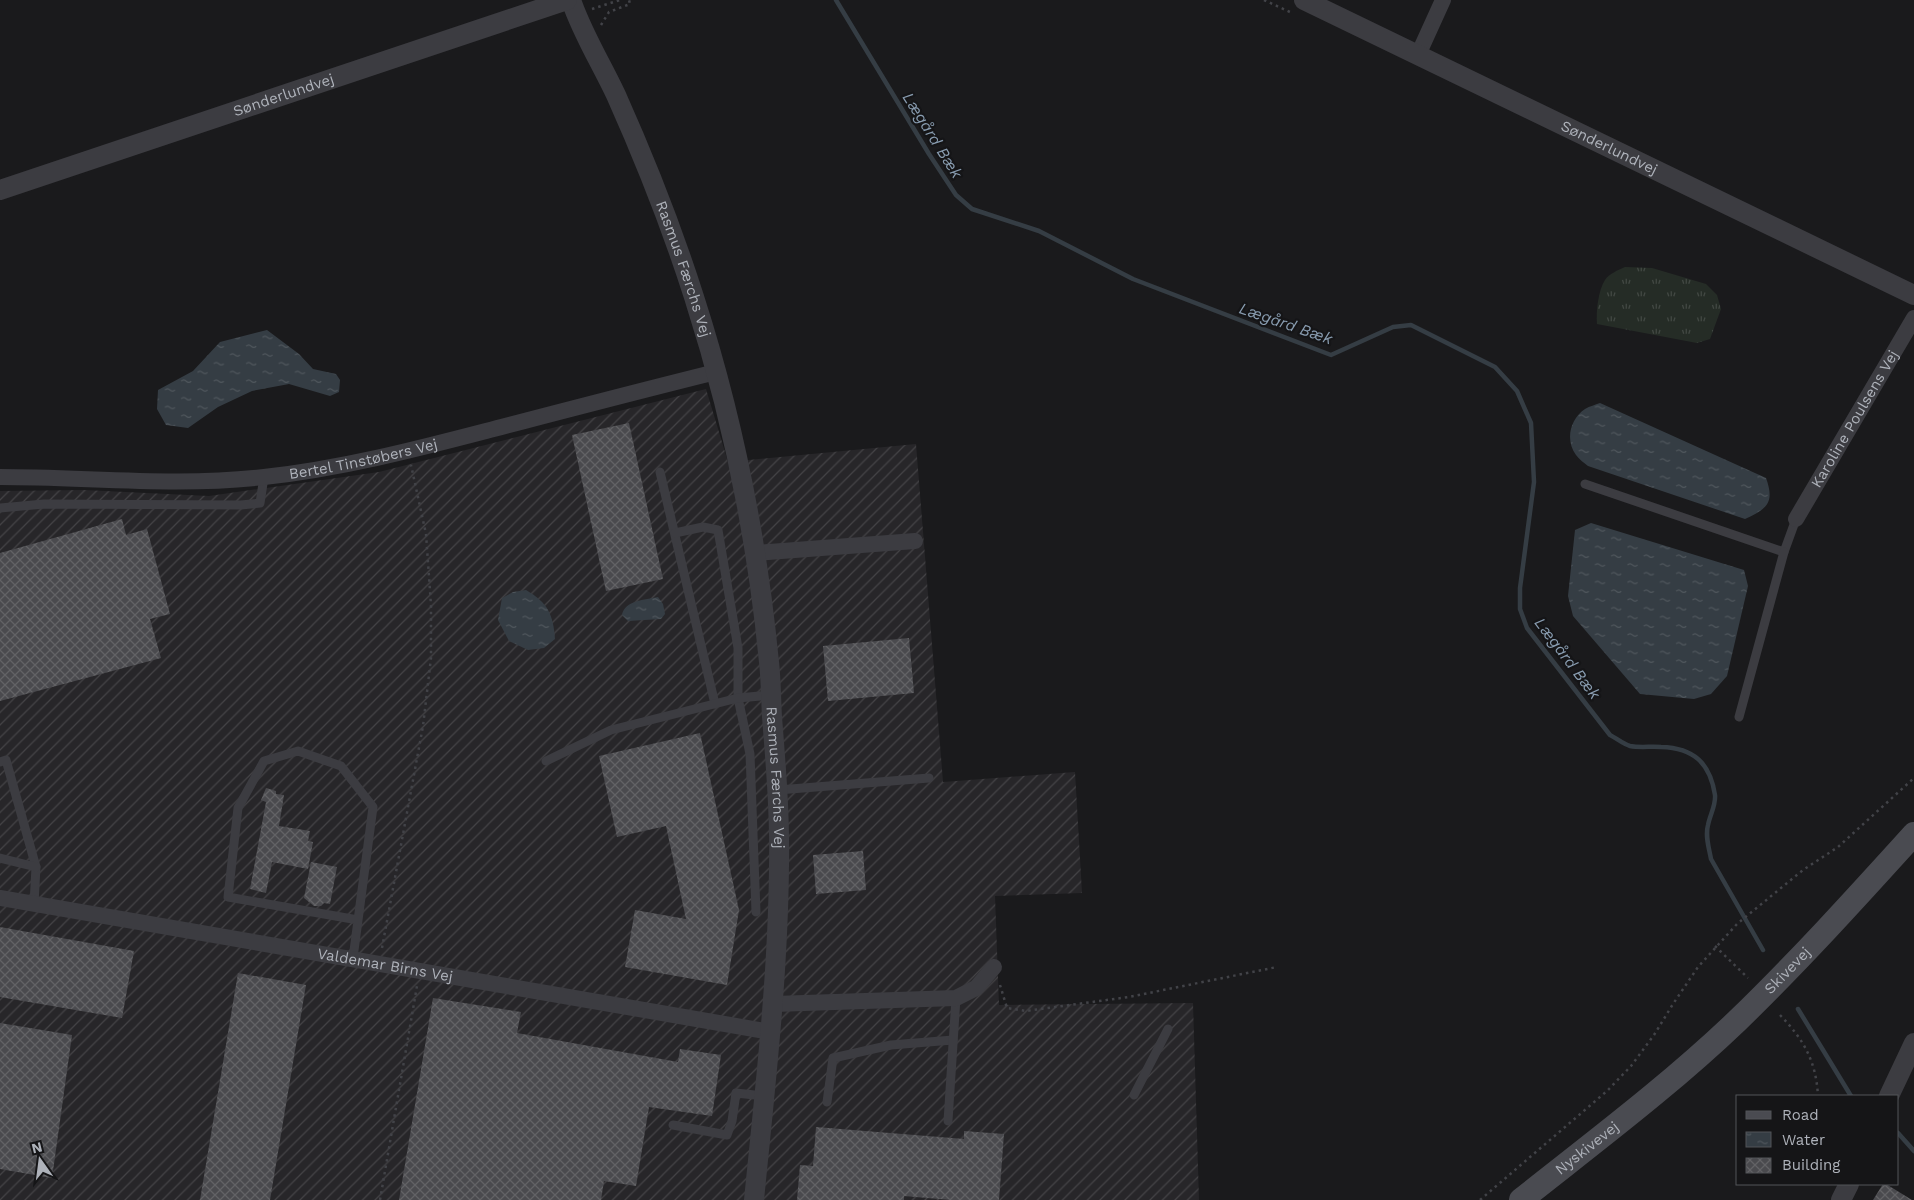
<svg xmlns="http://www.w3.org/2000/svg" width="1914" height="1200" font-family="'Work Sans',sans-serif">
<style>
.industrial{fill:url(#industrial-furrows)}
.grass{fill:url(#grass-tufts)}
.water{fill:url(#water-ripples)}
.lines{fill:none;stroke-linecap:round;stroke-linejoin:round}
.stream{stroke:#353d44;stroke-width:4.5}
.building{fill:url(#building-cross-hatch)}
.path{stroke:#424348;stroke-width:2.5;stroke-dasharray:2.5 4;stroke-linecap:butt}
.service{stroke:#3c3c41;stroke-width:9}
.minor{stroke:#3c3c41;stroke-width:16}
.tertiary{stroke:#3c3c41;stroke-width:20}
.secondary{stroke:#4a4b51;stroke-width:24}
.labels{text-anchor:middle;stroke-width:4.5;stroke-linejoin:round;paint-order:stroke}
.street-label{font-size:15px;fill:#aeb2ba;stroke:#151517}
.water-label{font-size:16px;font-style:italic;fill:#899db1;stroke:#151517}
</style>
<defs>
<pattern id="industrial-furrows" width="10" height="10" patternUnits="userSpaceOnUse" patternTransform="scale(1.25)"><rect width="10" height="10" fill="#272629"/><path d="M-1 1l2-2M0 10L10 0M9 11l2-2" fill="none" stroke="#444346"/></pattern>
<pattern id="grass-tufts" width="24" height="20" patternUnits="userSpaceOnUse" patternTransform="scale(1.25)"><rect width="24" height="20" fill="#252c26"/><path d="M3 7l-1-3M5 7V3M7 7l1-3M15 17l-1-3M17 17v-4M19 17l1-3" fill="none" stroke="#424843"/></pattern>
<pattern id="water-ripples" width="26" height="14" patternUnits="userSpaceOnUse" patternTransform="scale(1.25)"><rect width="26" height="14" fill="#353d44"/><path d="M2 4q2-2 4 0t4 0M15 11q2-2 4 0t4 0" fill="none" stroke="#50575d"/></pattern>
<pattern id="building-cross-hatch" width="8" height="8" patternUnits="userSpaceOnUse" patternTransform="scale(1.25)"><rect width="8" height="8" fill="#4a4a4e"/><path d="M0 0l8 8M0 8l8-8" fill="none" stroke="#626265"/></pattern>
</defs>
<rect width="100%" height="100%" fill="#1a1a1c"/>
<polygon class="industrial" points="706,389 728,462 916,444 943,782 1075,772 1082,893 995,896 999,1005 1193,1003 1199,1200 0,1200 0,491 84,490 209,496 379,472"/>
<path class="grass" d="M1625,267L1652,268L1706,284L1717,295L1721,309L1710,339L1697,343L1597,324C1596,312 1598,291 1605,280C1609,274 1618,270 1625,267Z"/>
<g class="water">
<polygon points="267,330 299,354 313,369 336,374 340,380 339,392 330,396 289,384 252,391 218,407 188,428 166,425 157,409 158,390 193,371 220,342"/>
<path d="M1600,403L1766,478C1775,503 1767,509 1745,519L1588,466C1584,463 1579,459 1576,455C1565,440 1570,419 1585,409C1590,406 1595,405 1600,403Z"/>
<polygon points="1591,523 1744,570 1748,586 1727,676 1711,694 1694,699 1640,694 1573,616 1568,596 1575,530"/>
<path d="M526,590C548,603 553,614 555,639L544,648L528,650L509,641L498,620L502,598L513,592Z"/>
<path d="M658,597L663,604L665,614L661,619L628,621L622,615C625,600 645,600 658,597Z"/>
</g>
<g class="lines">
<g class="stream">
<path d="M836,0L929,154L956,195L972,209L1039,231L1133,279L1331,355L1393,327L1411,325L1495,367L1517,391L1531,423L1534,482L1520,588V609L1527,628L1610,735C1616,738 1623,744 1630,746C1641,748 1651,746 1661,747C1694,748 1710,763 1715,795C1716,805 1710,815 1708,825C1705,836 1709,848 1711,859L1763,950"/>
<polyline points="1798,1009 1851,1096"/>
<polyline points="1898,1133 1914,1151"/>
</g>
</g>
<g class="building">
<polygon points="629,423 663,579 606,591 572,435"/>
<polygon points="122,519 126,535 147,529 170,614 150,619 161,658 0,701 0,553"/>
<polygon points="909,638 914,693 828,701 823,646"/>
<polygon points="700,733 739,910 727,985 625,967 635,910 686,919 666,826 617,837 599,756"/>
<polygon points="266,788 276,791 276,794 284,795 279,826 310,831 308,841 313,842 308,869 272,862 266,893 250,889 266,802 261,800"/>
<polygon points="863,851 866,890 816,894 813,855"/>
<polygon points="311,862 337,867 330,904 324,903 321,906 314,906 304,898"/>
<polygon points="0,927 134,951 122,1018 0,997"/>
<polygon points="238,973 306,985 270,1200 200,1200"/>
<polygon points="433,998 521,1012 517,1033 678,1062 680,1049 721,1055 712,1116 649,1107 636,1186 604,1181 601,1200 399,1200"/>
<polygon points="0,1023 72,1035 52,1178 0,1169"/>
<polygon points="816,1127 964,1139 964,1131 1004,1134 999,1200 951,1200 904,1196 904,1200 797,1200 800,1165 813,1166"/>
<polygon points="1883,1184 1886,1184 1912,1200 1873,1200"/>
</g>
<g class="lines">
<g class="path">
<polyline points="1264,0 1292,13"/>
<polyline points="592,9 620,0"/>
<polyline points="601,25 609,12 630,4 629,0"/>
<polyline points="1715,946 1748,978"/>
<polyline points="382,948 423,726 431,658 431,605 426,534 411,465"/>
<polyline points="1000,985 1007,1008 1026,1011 1129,997 1277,967"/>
<path d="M1780,1015C1804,1040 1816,1061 1818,1096"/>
<polyline points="380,1200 417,986"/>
<polyline points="1480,1200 1607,1091 1631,1066 1654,1035 1673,1004 1698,967 1737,924 1803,870 1838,847 1914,778"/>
</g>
<g class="service">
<polyline points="660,472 715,704"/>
<polyline points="1585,484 1784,552 1796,519"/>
<polyline points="0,508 44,504 241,505 260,503 264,477"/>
<polyline points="675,533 703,527 718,530 738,648 738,698 750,754 756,912"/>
<polyline points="1739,717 1784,552"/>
<polyline points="546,761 611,730 738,698 771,695"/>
<polyline points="0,762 6,760 36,867 34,904"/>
<polyline points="778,790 929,778"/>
<polyline points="0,858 36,867"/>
<polyline points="353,958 373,807 341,766 298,751 264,761 238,808 228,897 358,920"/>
<polyline points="1134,1095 1168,1029"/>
<polyline points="827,1102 833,1058 891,1045 953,1040"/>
<polyline points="948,1121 956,998"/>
<polyline points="673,1125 727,1135 732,1121 736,1093 764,1096"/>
</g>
<g class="minor">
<polyline points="1418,55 1443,0"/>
<path id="s1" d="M0,477C88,477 177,487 264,477C339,469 413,450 486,431C563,411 639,391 716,372"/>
<path id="s2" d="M1796,519L1914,318"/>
<polyline points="754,553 915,541"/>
<path id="s3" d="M0,898L771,1032"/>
<polyline points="774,1004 956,998 976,988 994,967"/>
</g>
<g class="tertiary">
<path id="s4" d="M571,0C582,33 601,63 616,95C646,162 672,228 694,297C732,415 757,538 769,662C771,680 771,699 772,717C776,767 780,816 779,866C778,978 765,1089 754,1200"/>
<path id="s5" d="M1304,0L1914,295"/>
<path id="s6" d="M0,190L567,0"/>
<polyline points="1889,1096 1914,1043"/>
<polyline points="1841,1200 1849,1184"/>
</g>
<path class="secondary" id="s7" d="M1521,1200C1594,1142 1669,1086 1737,1021C1799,961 1856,898 1914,834"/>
</g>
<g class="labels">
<g class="street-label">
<text dy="5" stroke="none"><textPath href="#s6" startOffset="299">Sønderlundvej</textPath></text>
<text dy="5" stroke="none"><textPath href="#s5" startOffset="339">Sønderlundvej</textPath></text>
<text dy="5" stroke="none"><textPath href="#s4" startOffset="292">Rasmus Færchs Vej</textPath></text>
<text dy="5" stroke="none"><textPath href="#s2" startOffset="116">Karoline Poulsens Vej</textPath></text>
<text dy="5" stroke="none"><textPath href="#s1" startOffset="365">Bertel Tinstøbers Vej</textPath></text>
<text dy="5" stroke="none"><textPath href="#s4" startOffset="811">Rasmus Færchs Vej</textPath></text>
<text dy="5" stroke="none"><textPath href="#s3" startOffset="391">Valdemar Birns Vej</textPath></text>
<text dy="5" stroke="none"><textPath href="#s7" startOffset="352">Skivevej</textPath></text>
<text dy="5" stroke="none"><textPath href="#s7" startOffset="84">Nyskivevej</textPath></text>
</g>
<g class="water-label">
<text transform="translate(933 135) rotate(58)" y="6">Lægård Bæk</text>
<text transform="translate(1286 323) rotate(19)" y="6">Lægård Bæk</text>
<text transform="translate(1568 658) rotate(53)" y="6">Lægård Bæk</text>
</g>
</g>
<rect x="1736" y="1095" width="162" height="90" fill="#151517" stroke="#525458"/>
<rect x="1746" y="1111" width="25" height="8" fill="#4a4b51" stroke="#525458"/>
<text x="1782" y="1120" font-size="15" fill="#aeb2ba">Road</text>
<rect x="1746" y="1132" width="25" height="15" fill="url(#water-ripples)" stroke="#525458"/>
<text x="1782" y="1145" font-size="15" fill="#aeb2ba">Water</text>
<rect x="1746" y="1158" width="25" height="15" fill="url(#building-cross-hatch)" stroke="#525458"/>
<text x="1782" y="1170" font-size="15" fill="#aeb2ba">Building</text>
<g transform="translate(40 1160) rotate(346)" stroke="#151517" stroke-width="4" paint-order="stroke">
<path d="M0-4L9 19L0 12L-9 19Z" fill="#aeb2ba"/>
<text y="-8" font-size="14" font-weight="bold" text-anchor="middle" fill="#aeb2ba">N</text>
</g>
</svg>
